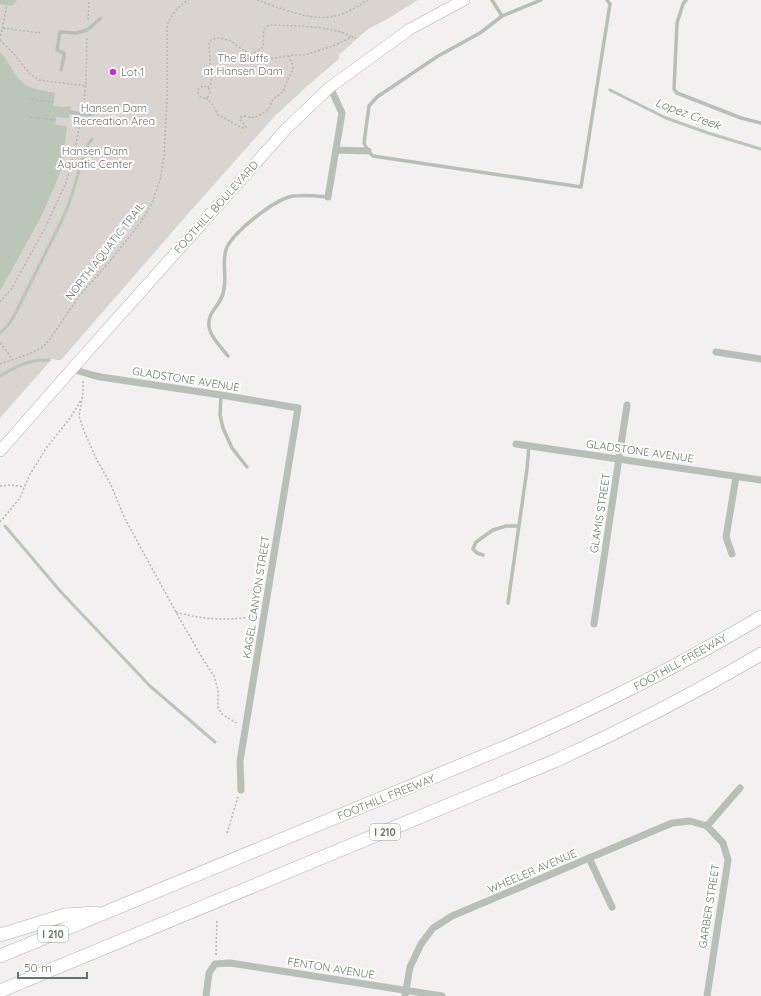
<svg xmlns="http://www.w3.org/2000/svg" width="761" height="996" font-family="Quicksand,sans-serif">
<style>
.green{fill:#dad4d1}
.water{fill:#b9c6b8}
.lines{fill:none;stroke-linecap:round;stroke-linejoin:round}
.stream{stroke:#b9c6b8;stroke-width:3}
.primary-casing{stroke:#aab2ab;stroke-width:12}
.motorway-casing{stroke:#acb3ac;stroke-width:14}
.path{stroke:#b2b8b3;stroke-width:1.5;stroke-dasharray:2 2;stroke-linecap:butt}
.service{stroke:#b8bfb8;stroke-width:3.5}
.minor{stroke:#b8bfb8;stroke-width:7}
.primary{stroke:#fff;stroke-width:11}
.motorway{stroke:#fff;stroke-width:13}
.poi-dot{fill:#c132d1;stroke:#fff;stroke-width:1.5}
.labels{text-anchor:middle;stroke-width:4;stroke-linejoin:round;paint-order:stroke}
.shield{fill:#fff;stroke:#90a192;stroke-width:1}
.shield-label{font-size:10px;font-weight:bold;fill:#617964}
.park-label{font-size:11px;fill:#766c63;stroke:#fff}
.poi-label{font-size:11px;fill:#617964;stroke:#fff;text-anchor:start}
.street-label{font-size:11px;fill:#617964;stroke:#fff}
.water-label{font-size:12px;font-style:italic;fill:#637b61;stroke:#fff}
</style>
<rect width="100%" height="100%" fill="#f3f0f1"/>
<polygon class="green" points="0,0 418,0 394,15 367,30 341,53 339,55 339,59 305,88 274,117 257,136 194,207 61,360 57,360 52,359 0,418"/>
<g class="water">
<polygon points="0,0 17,0 12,6 0,4"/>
<path d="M0,52C10,62 15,79 27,86C35,90 46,91 55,93L53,106L65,107L71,106L69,118L56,117L55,125L67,126L63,160L61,170L53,190L41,217L0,291Z"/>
</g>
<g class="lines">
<g class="stream">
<polyline points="610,90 666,118 708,133 761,149"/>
<path d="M0,333L9,324L16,312L63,218C70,203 74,187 79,171C82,160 84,149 92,139"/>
<path d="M0,376C17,366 29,359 49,360"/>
<polyline points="5,526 61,592 150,686 215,742"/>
</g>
<defs>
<polyline id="primary" points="0,451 72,369 286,129 330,87 410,29 464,0"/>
<g id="motorway">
<polyline points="0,935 65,915 96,913"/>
<path d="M0,956L508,746C595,708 679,666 761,617"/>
<path d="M0,991L557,760C627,728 695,693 761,654"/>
</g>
</defs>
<use href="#primary" class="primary-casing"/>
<use href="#motorway" class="motorway-casing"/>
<g class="path">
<path d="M257,0C278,7 307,20 329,17C343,16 356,7 368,0"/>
<polyline points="88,20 89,0"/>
<polyline points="3,28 39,33 40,31"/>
<polyline points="0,40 13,53 30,74 39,80 86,86"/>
<polyline points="0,40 7,5"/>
<path d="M251,55L263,47C264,39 261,29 269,25C292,26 332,25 352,37"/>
<circle cx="204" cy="92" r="6"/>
<polyline points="208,88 211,83 211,79 209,44 211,40 213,39 219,38 229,40 255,58 263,60 293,55 305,55 333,46 352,37 356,38"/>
<polyline points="206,98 214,106 217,114 240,127 244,128 246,127 240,119 241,117 245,116 251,118 258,116 269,109 273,99 283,92 288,79 293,69 293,66 289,56"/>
<polyline points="28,99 53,102"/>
<polyline points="83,108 86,83 87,36"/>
<polyline points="30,117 56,120"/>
<polyline points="0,302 12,288 45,228 66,183 74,153 81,119"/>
<polyline points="0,343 6,350 12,359"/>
<path d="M0,364L29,354L43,347L50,339L80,295L110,261L141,222L152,203L160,180L164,157L167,99V25C172,15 178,5 189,0"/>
<polyline points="83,381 83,393 79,416 84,431 96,458 111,485 125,519 181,621 204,661 214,676 218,690 218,708 222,714 238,724"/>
<polyline points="0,486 11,485 24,487"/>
<polyline points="0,522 20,498 29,476 47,447 71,417 81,400"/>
<path d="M176,612C203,620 229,621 256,616"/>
<polyline points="227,833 238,797"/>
<polyline points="216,955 217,921"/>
</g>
<g class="service">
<polyline points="492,0 502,16"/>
<polyline points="541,0 502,16 480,33 438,56 377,97 369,106 364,143 368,151 373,156 581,187 610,4 607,0"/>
<polyline points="686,0 683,4 677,23 674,89 677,93 741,118 761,123"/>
<polyline points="61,70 64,57 64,53 57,50 60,32 76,33 87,30 101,18"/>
<path d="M70,112C84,114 90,118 101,108"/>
<path d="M228,356C217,342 201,329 213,311C218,304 223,298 224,289C227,275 221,260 227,247C235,231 272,202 289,197C300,194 317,196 328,197"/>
<polyline points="221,395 220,415 223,428 232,448 247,467"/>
<polyline points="483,555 477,553 473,549 476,542 493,530 506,526 519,526"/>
<polyline points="508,603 527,469 529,446"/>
</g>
<g class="minor">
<polyline points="336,150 368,151"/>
<polyline points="328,197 342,113 330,87"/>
<polyline points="716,352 761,359"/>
<polyline points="72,369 92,375 101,377 221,395 298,408 240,761 241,790"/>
<polyline points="516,444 761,480"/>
<polyline points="732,554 726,537 736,477"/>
<polyline points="594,624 627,405"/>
<polyline points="707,826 740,788"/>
<polyline points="589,858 612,907"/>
<polyline points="206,996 209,973 215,964 230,963 442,996"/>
<polyline points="405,996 410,967 421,944 433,928 452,916 672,823 690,821 707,826 723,843 728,860 707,996"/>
</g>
<use href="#primary" class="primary"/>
<use href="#motorway" class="motorway"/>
</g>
<circle class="poi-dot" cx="113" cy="72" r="4"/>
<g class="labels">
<g class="shield">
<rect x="370" y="824" width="30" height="16" rx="3"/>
<rect x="38" y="926" width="30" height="16" rx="3"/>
</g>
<g class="shield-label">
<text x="385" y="836">I 210</text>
<text x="53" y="938">I 210</text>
</g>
<g class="park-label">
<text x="243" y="62">The Bluffs<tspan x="243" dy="13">at Hansen Dam</tspan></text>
<text x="114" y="112">Hansen Dam<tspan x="114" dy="13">Recreation Area</tspan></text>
<text x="95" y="155">Hansen Dam<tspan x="95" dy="13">Aquatic Center</tspan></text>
</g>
<g class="poi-label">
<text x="121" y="76">Lot 1</text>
</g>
<g class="street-label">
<text transform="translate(216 207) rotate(-48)" y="4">FOOTHILL BOULEVARD</text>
<text transform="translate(105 251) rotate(-52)" y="4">NORTH AQUATIC TRAIL</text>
<text transform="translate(186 379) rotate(9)" y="4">GLADSTONE AVENUE</text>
<text transform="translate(640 451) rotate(8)" y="4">GLADSTONE AVENUE</text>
<text transform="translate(600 513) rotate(-81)" y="4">GLAMIS STREET</text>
<text transform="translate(256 597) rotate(-81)" y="4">KAGEL CANYON STREET</text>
<text transform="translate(680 662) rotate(-29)" y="4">FOOTHILL FREEWAY</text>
<text transform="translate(386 797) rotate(-22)" y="4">FOOTHILL FREEWAY</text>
<text transform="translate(532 871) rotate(-23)" y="4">WHEELER AVENUE</text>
<text transform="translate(709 906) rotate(-81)" y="4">GARBER STREET</text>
<text transform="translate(331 968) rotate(9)" y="4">FENTON AVENUE</text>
</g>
<g class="water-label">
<text transform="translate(688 114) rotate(21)" y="4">Lopez Creek</text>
</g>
</g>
<path d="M18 972v6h69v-6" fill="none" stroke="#617964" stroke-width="2"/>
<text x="24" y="972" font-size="12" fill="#617964" stroke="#ffffff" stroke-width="3" paint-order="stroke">50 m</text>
</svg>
